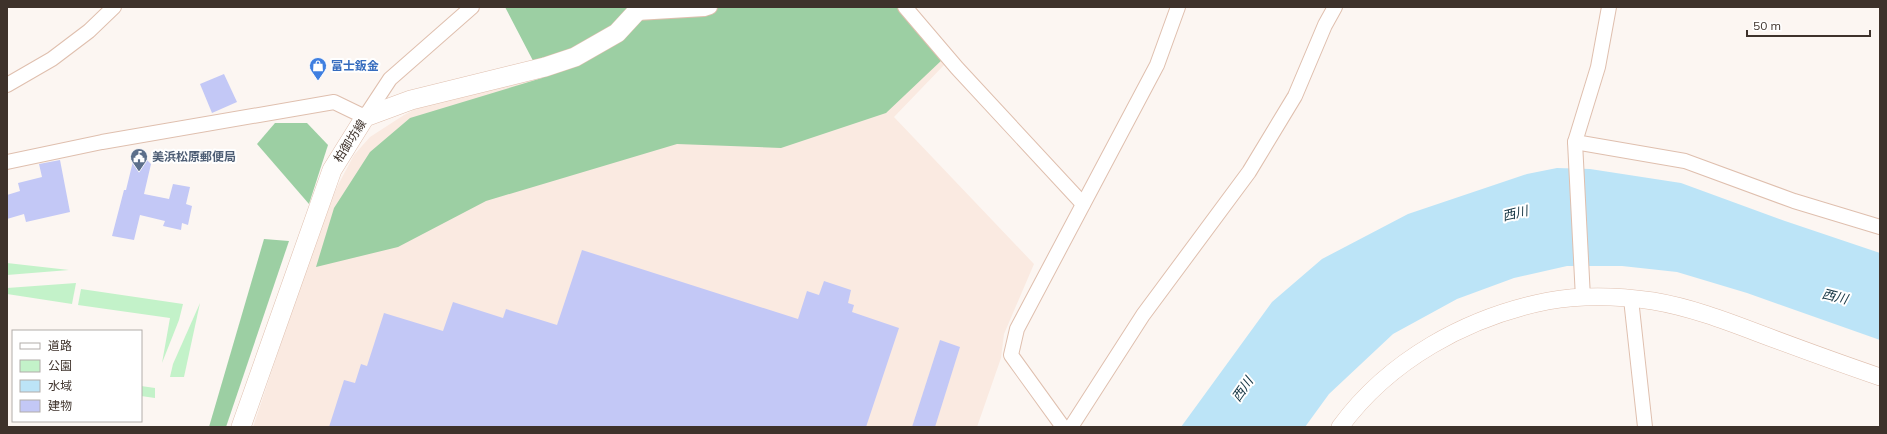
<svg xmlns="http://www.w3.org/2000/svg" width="1887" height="434" font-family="Mulish,'Noto Sans JP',sans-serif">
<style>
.built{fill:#faeae1}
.green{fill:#c3f2c9}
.forest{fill:#9ccfa3}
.water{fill:#bce4f7}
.building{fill:#c3c8f6}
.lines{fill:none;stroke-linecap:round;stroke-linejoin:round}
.minor-casing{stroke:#dfbfae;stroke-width:16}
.tertiary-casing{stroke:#dfbfae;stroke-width:18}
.secondary-casing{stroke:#dfbfae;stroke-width:20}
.minor{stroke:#fff;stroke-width:14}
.tertiary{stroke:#fff;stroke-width:17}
.secondary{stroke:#fff;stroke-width:19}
.labels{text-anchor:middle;stroke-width:4;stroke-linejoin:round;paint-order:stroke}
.shop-label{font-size:12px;font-weight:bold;fill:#366cbe;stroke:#fff;text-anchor:start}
.street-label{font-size:12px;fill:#3e322b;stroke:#fff}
.service-label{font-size:12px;font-weight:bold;fill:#4e5e75;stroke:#fff;text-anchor:start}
.water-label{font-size:13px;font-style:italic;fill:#153543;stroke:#fff}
</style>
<rect width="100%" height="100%" fill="#fcf6f2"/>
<polygon class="built" points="892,7 945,64 894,117 1034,264 1004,334 1001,358 977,427 253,427 320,227 338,185 354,155 370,137 404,115 432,100 550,73"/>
<g class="green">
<polygon points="7,263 69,270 7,275"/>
<polygon points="76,283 72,304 7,294 7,288"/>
<polygon points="81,289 183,304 179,320 162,363 170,318 78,305"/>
<polygon points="200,303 184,377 170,377 173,364"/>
<polygon points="141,386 155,388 155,398 141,396"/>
</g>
<g class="forest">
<polygon points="505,7 897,7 943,59 886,113 781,148 677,144 486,201 398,247 316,267 334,208 370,152 410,118 542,78"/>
<polygon points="275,123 307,123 328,145 309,204 257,144"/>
<polygon points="264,239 289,241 226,427 209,427"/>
</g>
<polygon class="water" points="1557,168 1590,169 1681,183 1785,221 1880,253 1880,340 1747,293 1677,272 1622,266 1567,266 1514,278 1457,299 1393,334 1329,394 1305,427 1181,427 1272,302 1322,259 1408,214 1527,174"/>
<g class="building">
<polygon points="224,74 237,102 212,113 200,84"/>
<polygon points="136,149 151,164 144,194 169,199 173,184 190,187 186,204 192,206 188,225 182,223 181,230 163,226 165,221 140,215 134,240 112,236 124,190 126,190"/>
<polygon points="60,160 70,212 26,222 24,214 7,219 7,195 20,191 18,183 42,177 39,164"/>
<polygon points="582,250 798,319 807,291 819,295 824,281 851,290 848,303 854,305 852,312 899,328 866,427 329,427 344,380 355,383 361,364 367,366 384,313 443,331 453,302 503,318 506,309 557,325"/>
<polygon points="940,340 960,347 935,427 912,427"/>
</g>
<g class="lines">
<defs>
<g id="minor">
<polyline points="905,7 957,68 1083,204"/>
<polyline points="637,13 704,9 710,7"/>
<polyline points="7,85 52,59 89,31 114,7"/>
<polyline points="1575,142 1685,161 1794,201 1880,227"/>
<polyline points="7,162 102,142 334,102 365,117 390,79 472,7"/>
<polyline points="1583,298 1575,142 1598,67 1609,7"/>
<polyline points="1631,299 1645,427"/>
<polyline points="1063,427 1011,355 1017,329 1157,65 1178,7"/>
<polyline points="1071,427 1143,315 1249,172 1295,96 1325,25 1335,7"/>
</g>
<path id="tertiary" d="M1340,427C1389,360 1467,317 1548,301C1581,295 1619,296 1653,301C1689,307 1724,320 1758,333C1798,348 1839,363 1880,377"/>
<polyline id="secondary" points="241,427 332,170 365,117 411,100 545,67 575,57 617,33 641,7"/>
</defs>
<use href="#minor" class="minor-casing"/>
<use href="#tertiary" class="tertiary-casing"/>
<use href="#secondary" class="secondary-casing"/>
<use href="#minor" class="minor"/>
<use href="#tertiary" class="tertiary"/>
<use href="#secondary" class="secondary"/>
</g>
<defs>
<symbol id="shop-pin" viewBox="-11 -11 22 30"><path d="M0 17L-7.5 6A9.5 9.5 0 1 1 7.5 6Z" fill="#3f7fe0" stroke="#fff"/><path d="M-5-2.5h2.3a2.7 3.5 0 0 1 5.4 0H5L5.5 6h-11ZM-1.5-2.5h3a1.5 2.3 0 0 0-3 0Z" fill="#fff"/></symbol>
<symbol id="civic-pin" viewBox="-11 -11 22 30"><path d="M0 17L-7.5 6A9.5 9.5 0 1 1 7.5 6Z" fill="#5c6f8a" stroke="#fff"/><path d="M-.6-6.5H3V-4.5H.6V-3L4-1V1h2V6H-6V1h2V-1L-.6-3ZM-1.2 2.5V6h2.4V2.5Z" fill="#fff"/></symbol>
</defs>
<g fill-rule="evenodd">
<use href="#shop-pin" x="308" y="56" width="20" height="27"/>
<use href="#civic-pin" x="129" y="147" width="20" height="27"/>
</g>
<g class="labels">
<g class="shop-label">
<text x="331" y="70">富士鈑金</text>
</g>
<g class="street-label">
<text transform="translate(350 141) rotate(-57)" y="4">柏御坊線</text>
</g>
<g class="service-label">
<text x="152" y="161">美浜松原郵便局</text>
</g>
<g class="water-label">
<text transform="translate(1515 213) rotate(-13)" y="5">西川</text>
<text transform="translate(1835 296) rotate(14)" y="5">西川</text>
<text transform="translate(1242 389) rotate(-55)" y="5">西川</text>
</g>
</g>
<rect width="1887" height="434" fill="none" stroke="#3e322b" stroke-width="16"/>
<rect x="12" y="330" width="130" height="92" fill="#ffffff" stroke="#b2adaa"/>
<rect x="20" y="343" width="20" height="6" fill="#ffffff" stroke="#b2adaa"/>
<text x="48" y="350" font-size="12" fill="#3e322b">道路</text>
<rect x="20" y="360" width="20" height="12" fill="#c3f2c9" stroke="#b2adaa"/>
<text x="48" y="370" font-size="12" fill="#3e322b">公園</text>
<rect x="20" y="380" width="20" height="12" fill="#bce4f7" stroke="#b2adaa"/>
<text x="48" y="390" font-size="12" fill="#3e322b">水域</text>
<rect x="20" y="400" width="20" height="12" fill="#c3c8f6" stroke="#b2adaa"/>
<text x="48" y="410" font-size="12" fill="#3e322b">建物</text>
<path d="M1747 30v6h123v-6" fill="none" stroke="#3e322b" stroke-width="2"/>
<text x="1753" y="30" font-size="12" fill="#3e322b" stroke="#ffffff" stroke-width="3" paint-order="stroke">50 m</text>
</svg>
